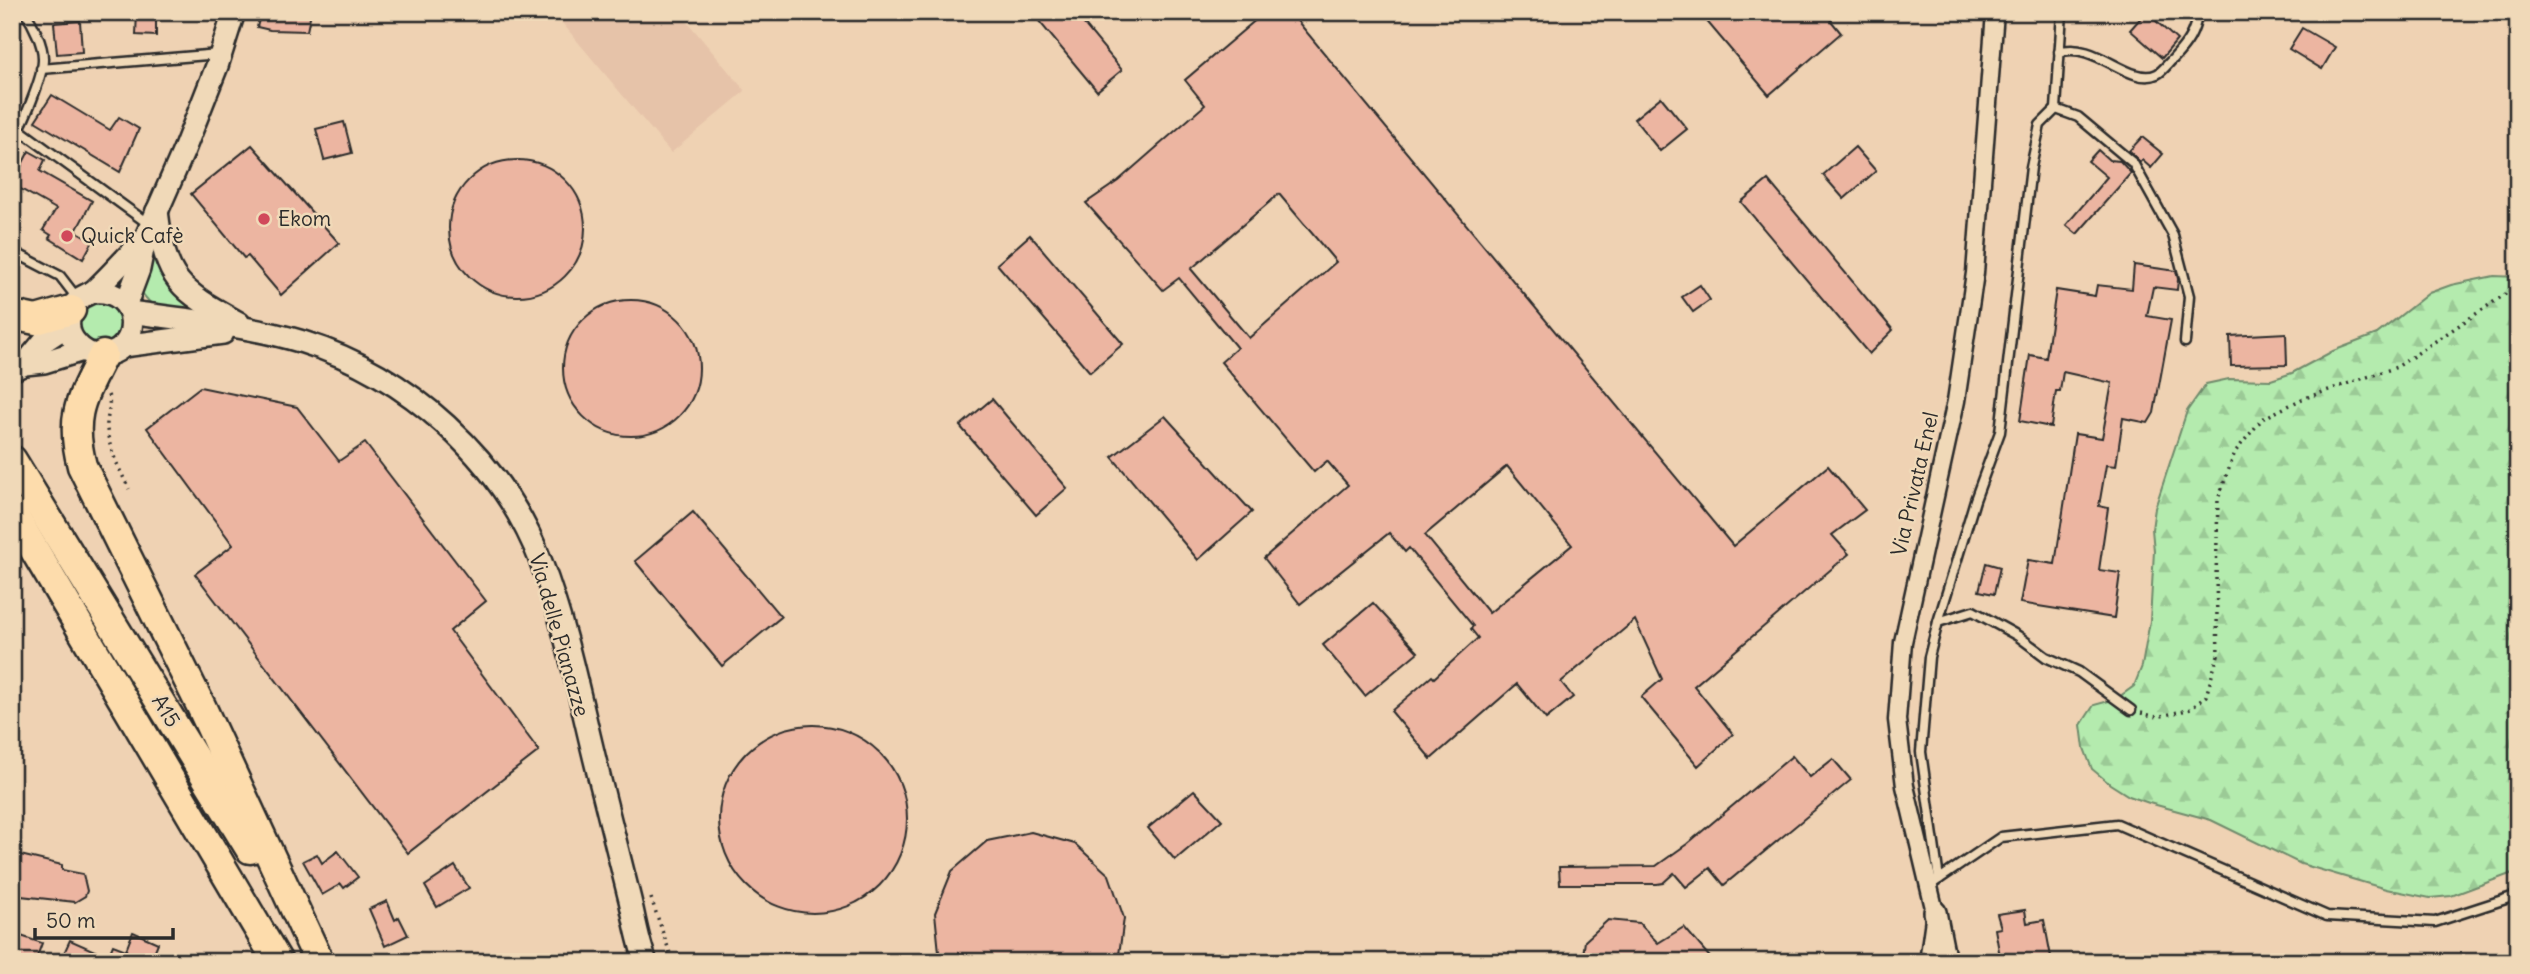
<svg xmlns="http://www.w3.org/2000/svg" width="2530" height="974" font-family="Delius,sans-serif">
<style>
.built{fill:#e6c3a9}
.green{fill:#b4ebae;stroke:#708b6c;stroke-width:2}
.forest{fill:url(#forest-firs);stroke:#708b6c;stroke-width:2}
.building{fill:#ecb5a1;stroke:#2b2b2b;stroke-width:2;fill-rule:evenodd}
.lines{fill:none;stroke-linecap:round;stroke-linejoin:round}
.lane-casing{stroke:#2b2b2b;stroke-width:13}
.street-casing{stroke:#2b2b2b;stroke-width:21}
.secondary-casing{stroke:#2b2b2b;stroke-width:26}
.highway-casing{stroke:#2b2b2b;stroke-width:33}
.path{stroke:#2b2b2b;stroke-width:3.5;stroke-dasharray:2 5;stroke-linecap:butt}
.lane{stroke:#f0d9b8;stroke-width:8}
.street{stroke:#f0d9b8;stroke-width:16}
.secondary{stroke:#f0d9b8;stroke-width:21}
.highway{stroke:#fddcac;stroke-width:28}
.poi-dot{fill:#d1495b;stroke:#f0d9b8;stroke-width:2.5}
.labels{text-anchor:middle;stroke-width:5;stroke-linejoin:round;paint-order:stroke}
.poi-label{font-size:21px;fill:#2b2b2b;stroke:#f0d9b8;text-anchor:start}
.street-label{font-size:21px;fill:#2b2b2b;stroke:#f0d9b8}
</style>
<defs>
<pattern id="forest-firs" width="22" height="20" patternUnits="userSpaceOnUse" patternTransform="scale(1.75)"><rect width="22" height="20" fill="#b4ebae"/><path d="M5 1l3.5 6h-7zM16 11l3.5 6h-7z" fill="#9bca96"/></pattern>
</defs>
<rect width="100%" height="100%" fill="#efd2b3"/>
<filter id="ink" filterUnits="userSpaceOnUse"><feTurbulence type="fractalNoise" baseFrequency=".0143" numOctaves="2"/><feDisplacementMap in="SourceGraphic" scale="14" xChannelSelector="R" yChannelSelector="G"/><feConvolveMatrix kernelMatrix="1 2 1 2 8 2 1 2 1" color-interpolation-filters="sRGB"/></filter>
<g filter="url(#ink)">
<polygon class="built" points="553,12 679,12 745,91 671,153"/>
<g class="green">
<polygon points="155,242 200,311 151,304 141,292"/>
<circle cx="99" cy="323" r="21"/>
</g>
<polygon class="forest" points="2494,276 2518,277 2518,871 2451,896 2430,898 2386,889 2301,864 2211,820 2149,803 2129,796 2110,784 2092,769 2084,748 2081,725 2094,705 2116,699 2134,686 2142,666 2150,621 2154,551 2152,529 2155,508 2187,411 2206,384 2229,379 2271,380 2292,373 2333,351 2377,334 2429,293 2451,285"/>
<g class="building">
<polygon points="137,12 156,12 156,36 136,35"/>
<polygon points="261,12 311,12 307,31 270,30 257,27"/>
<polygon points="1048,12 1074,12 1122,70 1097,91 1038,20"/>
<path d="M1265,12H1290L1733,546L1828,466L1865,510L1832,535L1849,554L1694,686L1733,734L1698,766L1641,697L1662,679L1635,620L1561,682L1573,697L1546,719L1517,684L1431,759L1391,711L1432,676L1434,678L1478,638L1471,629L1473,626L1409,548L1405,552L1389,533L1300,604L1264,558L1348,485L1327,461L1314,472L1221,362L1237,348L1179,278L1163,290L1086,203L1118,181L1205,105L1185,80ZM1279,194L1336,262L1249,338L1191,269ZM1507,466L1572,545L1489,613L1425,535Z"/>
<polygon points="1699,12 1824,12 1841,33 1769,95"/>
<polygon points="2146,12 2177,40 2162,58 2130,30"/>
<polygon points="80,21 82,52 57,54 54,23"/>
<polygon points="2302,28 2335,47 2322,69 2289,49"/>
<polygon points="52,95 110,130 119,117 139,129 120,172 35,121"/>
<polygon points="1661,97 1687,129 1660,151 1634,119"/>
<polygon points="344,122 352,153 324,160 316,129"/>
<polygon points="2142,137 2163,154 2151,168 2142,160 2140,162 2129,151"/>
<polygon points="252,145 339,243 281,295 248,256 244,258 191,194"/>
<polygon points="1855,147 1876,171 1844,199 1823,175"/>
<polygon points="2098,150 2109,160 2120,161 2131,173 2077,234 2066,225 2107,177 2088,161"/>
<polygon points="29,151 45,160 40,171 92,201 76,231 93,241 83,259 49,238 51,235 43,230 56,209 12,184"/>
<circle cx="517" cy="228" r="68"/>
<polygon points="1768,180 1893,330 1869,354 1741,202"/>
<polygon points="1030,235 1123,344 1090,372 997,264"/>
<polygon points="2134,265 2176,271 2178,279 2177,290 2153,287 2147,316 2171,320 2154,413 2148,423 2123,418 2116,466 2106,465 2099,506 2108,508 2099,570 2120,573 2114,618 2020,603 2028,560 2055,564 2075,434 2102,438 2112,383 2063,372 2060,391 2056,391 2051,427 2020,421 2030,355 2046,358 2056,290 2095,296 2097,285 2132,289"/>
<polygon points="1700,285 1710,300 1693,312 1682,297"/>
<circle cx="631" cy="368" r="68"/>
<polygon points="2286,333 2287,365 2231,366 2230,336"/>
<polygon points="200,387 297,407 339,461 365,443 486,601 450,631 539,751 408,853 195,574 233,545 147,428"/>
<polygon points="992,399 1067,488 1036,515 960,426"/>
<polygon points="1165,416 1252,512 1198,560 1112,457"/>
<polygon points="693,512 781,617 722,666 635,561"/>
<polygon points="1986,563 2000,567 1994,594 1979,591"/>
<polygon points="1373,603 1418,652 1365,696 1323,645"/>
<circle cx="813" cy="819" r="94"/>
<polygon points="1792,756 1810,777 1833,759 1851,780 1724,885 1710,868 1686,887 1674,873 1663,883 1657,884 1560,884 1559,867 1656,866 1687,844"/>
<polygon points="1194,790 1222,820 1175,860 1148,828"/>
<polygon points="1031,832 1075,844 1109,875 1124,918 1118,962 940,962 935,913 952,871 987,841"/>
<polygon points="338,851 358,877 344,888 341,884 322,895 303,861 317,854 322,863"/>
<polygon points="12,853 62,865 62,870 83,874 87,891 85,896 75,902 12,895"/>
<polygon points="455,866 469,888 437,907 425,886"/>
<polygon points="387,901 395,920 399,917 408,935 385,946 369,909"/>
<polygon points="2025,910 2027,923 2044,920 2052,962 2001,962 1995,929 2001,928 1997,914"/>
<polygon points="1608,920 1639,923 1658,943 1684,927 1714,962 1582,962 1585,941"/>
<polygon points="133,932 158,943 151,960 153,962 83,962 64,953 70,940 108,957 113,945 126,950"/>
<polygon points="12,933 42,943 35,962 12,962"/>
</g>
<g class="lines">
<defs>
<g id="lane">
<path d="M2059,52C2095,40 2130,87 2157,74C2163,71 2168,63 2173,59C2188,43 2194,34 2198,12"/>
<polyline points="41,69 219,54"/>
<polyline points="2056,109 2062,12"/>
<polyline points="20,130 150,225"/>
<path d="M12,141C22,127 44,75 43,58C43,44 33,24 25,12"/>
<polyline points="12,251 60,276 77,298"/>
<polyline points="1938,622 1975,500 2000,432 2031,167 2040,125 2056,109 2078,117 2133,163 2173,235 2189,296 2185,342"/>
<polyline points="1939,879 1921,752 1929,657 1938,622 1973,611 2018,636 2046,657 2079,672 2131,710"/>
<polyline points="1929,886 2001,837 2117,824 2327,916 2435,922 2518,895"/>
</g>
<polyline id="street" points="1928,962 1935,912 1905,786 1897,720 1903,642 1956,401 1975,273 1995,12"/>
<g id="secondary">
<path d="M157,211C166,282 178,289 239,323"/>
<path d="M93,292C142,287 144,355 100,355C91,355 83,351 77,344C69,336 67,325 70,314C72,309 74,304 78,300C83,295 91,294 96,289C113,273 128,255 145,239"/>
<polyline points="126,304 139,269 145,239 184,150 217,66 234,12"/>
<path d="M130,312C188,320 247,325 303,342C407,374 502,459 541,562C569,635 583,716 603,792C612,828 621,864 630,900C635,921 638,942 646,962"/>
<polyline points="123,346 223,333"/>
<polyline points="25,364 44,341 68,325"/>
<polyline points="12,370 25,364 44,362 83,350"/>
<polyline points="1935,912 1945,962"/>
</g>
<g id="highway">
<polyline points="12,315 36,320 71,310"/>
<path d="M103,355C81,399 69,416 82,466L201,706L318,959"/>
<polyline points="12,460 250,849"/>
<polyline points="12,512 278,962"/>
</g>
</defs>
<use href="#lane" class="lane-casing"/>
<use href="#street" class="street-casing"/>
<use href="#secondary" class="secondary-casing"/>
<use href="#highway" class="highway-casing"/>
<g class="path">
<path d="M108,395C112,405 106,417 107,429C109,450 120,470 129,489"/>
<polyline points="2141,713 2157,717 2191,709 2206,696 2218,655 2216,578 2218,499 2235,452 2262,419 2302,399 2397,367 2513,289 2518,282"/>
<polyline points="651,898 673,962"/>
<polyline points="505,962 512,958"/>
</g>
<use href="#lane" class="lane"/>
<use href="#street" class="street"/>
<use href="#secondary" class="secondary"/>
<use href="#highway" class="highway"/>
</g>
</g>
<g class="poi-dot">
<circle cx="264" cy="219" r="7"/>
<circle cx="67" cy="236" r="7"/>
</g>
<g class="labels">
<g class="poi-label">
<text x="278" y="226">Ekom</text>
<text x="81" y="243">Quick Cafè</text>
</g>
<g class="street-label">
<text transform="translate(1915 484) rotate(-77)" y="7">Via Privata Enel</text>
<text transform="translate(559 635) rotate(74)" y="7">Via delle Pianazze</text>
<text transform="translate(166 711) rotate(59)" y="7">A15</text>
</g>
</g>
<rect width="2530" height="974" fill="none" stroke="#f0d9b8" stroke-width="42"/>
<rect x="21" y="21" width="2488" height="932" fill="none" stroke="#2b2b2b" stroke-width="2.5" filter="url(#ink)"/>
<path d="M35 928v10h138v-10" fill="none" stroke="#2b2b2b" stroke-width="3.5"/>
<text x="46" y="928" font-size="21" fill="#2b2b2b" stroke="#f0d9b8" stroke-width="5" paint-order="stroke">50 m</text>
</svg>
